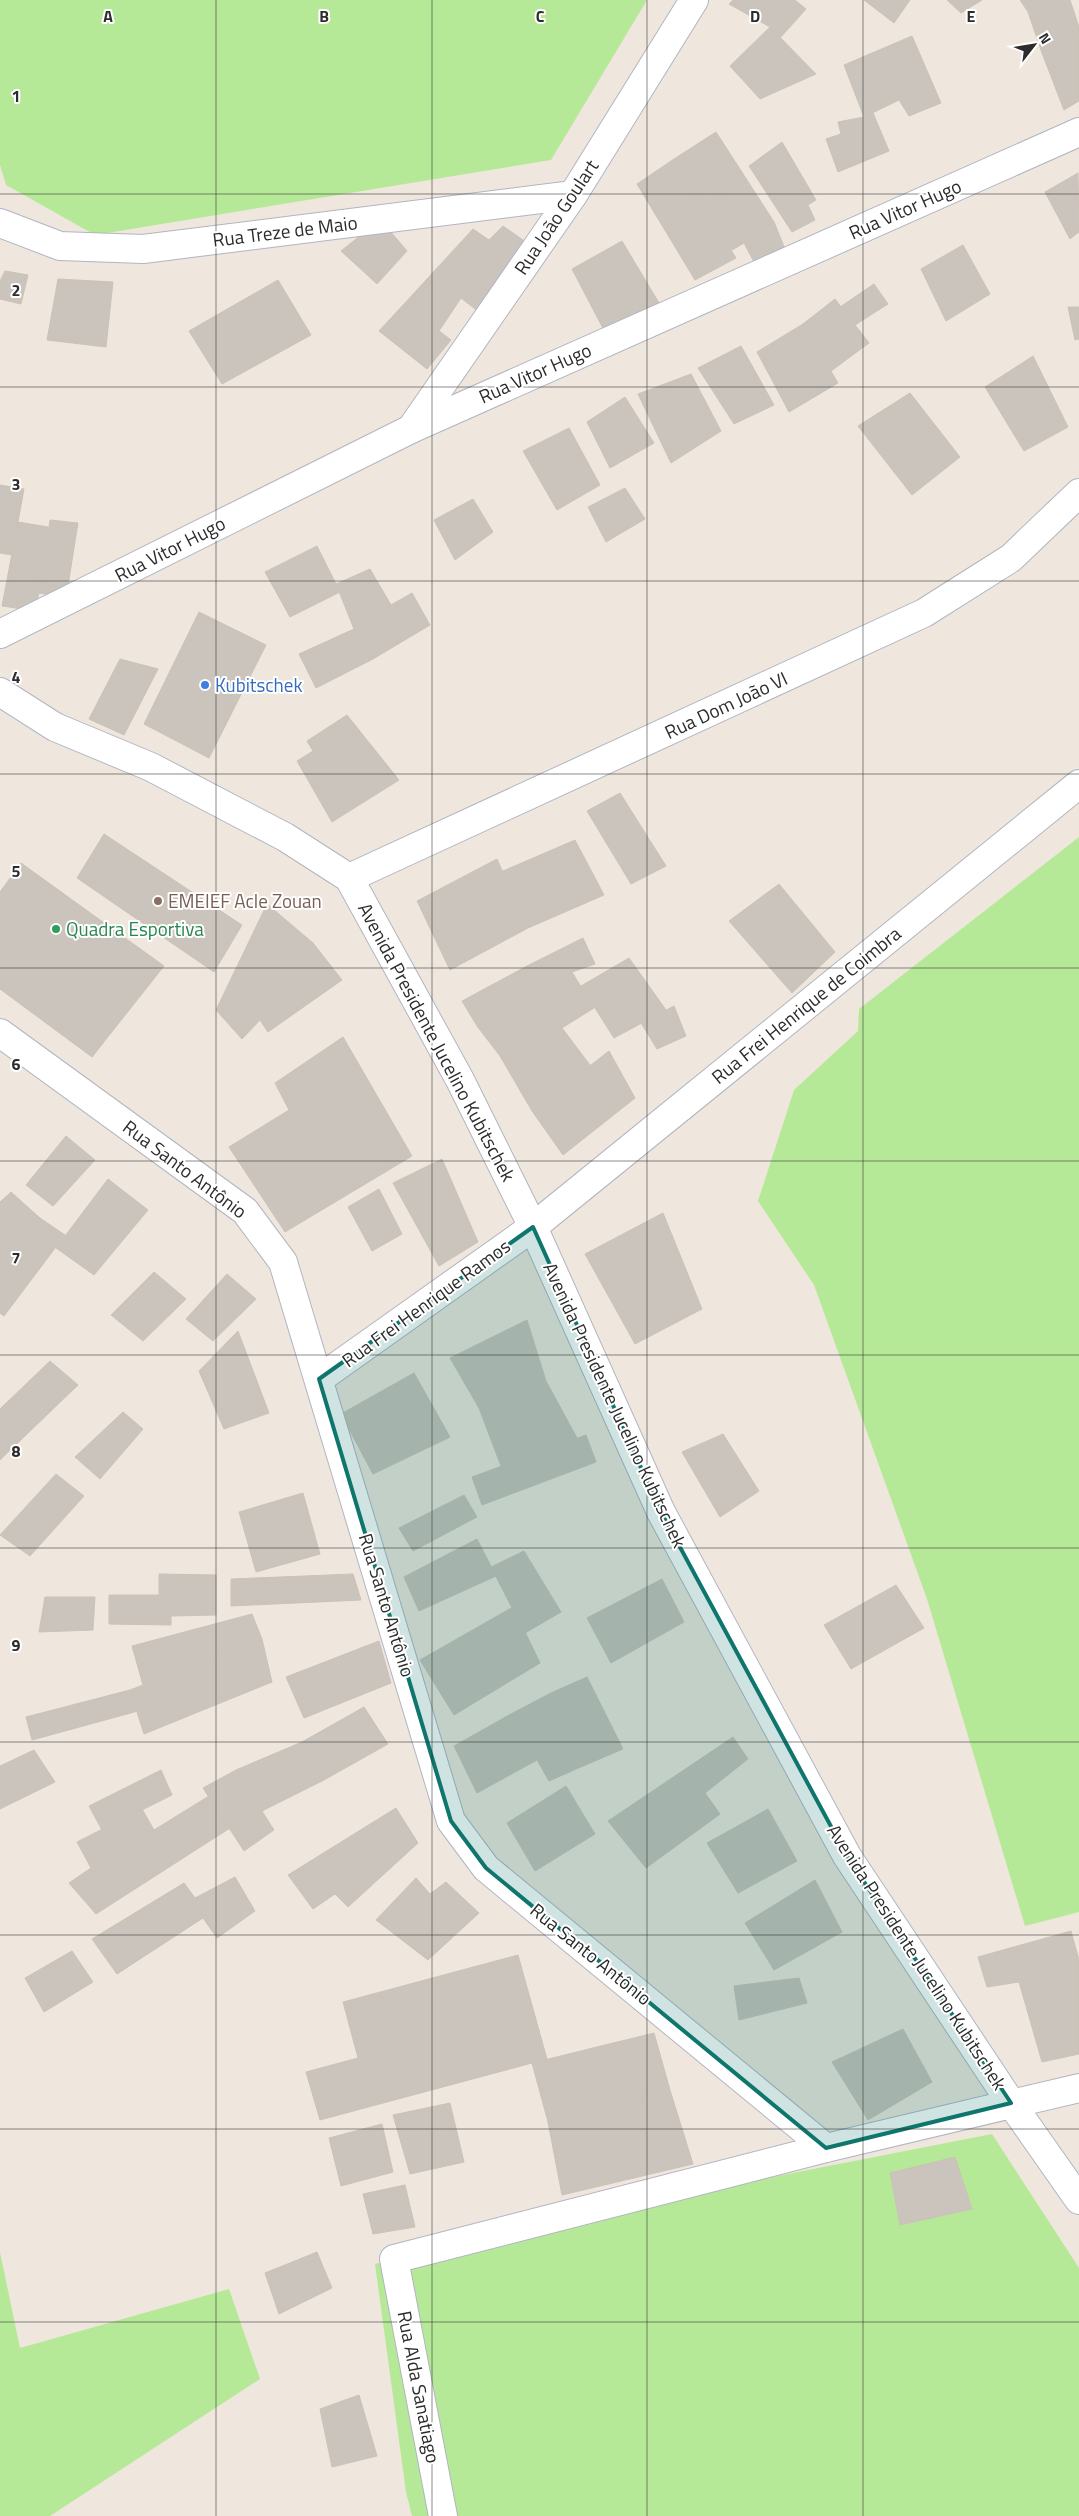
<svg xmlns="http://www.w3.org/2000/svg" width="1079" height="2516" font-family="'Titillium Web',sans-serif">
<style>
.green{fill:#b6e997}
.building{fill:#cac4bd;stroke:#cbc3b7}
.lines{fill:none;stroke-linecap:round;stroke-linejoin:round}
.street-casing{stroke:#b2b5c1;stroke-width:30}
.secondary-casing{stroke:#b2b5c1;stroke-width:30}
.street{stroke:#fff;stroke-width:28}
.secondary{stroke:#fff;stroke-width:28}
.marked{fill:#0f766e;fill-opacity:0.2;stroke:#0f766e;stroke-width:4;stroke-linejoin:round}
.grid{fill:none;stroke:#2c2c2c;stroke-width:1;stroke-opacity:0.55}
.shop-dot{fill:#3f7fe0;stroke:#fff;stroke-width:2}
.education-dot{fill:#8d6e63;stroke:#fff;stroke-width:2}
.leisure-dot{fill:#2e9e5b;stroke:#fff;stroke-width:2}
.labels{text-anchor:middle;stroke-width:4;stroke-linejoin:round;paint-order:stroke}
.street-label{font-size:19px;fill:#2c2c2c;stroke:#fff}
.shop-label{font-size:19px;fill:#366cbe;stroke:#fff;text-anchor:start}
.education-label{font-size:19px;fill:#785e54;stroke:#fff;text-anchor:start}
.leisure-label{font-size:19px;fill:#27864d;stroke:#fff;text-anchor:start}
.grid-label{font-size:16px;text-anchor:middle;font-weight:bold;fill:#2c2c2c;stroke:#fff;stroke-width:4;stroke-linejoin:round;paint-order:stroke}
</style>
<rect width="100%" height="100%" fill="#efe7de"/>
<g class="green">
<polygon points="0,0 647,0 551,160 95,235 6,185 0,165"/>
<polygon points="1079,837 1079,1912 1025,1926 927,1599 814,1285 758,1201 794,1090 858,1031 859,1009"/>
<polygon points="992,2134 1079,2268 1079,2516 412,2516 406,2492 375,2264 490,2232"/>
<polygon points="0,2252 20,2348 229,2289 260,2379 50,2516 0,2516"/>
</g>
<g class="building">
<polygon points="733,0 795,0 806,9 780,38 770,27 729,4"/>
<polygon points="864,0 910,0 894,23"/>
<polygon points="947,0 982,0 961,13"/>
<polygon points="1020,0 1050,0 1028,12"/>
<polygon points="1050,0 1070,0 1079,27 1079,36 1042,53 1028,12"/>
<polygon points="770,27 816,74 760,99 730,66"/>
<polygon points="912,36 941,103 909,116 899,100 864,117 844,65"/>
<polygon points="1079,36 1079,101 1064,110 1042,53"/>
<polygon points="873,113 889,151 838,172 826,139 841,134 838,122 864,117"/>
<polygon points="716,132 747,180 704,206 674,159"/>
<polygon points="782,142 816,200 808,205 815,220 792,232 749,166"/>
<polygon points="674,159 736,258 695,280 637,184"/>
<polygon points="1078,173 1079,232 1070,239 1045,192"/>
<polygon points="747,180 774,222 785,249 755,264 744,243 732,250 704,206"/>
<polygon points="503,226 533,247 479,312 461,298 439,331 404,304 473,229 489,240"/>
<polygon points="366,231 390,231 407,251 377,284 341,251"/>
<polygon points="622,241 662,308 607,336 572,269"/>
<polygon points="963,245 990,294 946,321 921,269"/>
<polygon points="5,271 28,275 21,304 0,299 0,281"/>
<polygon points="58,279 113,282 106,347 47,340"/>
<polygon points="278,280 311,335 222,384 189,331"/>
<polygon points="874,284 888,304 855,325 840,307"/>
<polygon points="835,299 869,343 831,371 803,324"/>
<polygon points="404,304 451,340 427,369 379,331"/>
<polygon points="1068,307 1079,307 1079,339 1075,340"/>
<polygon points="803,324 838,383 789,412 757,352"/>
<polygon points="741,346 774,405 734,424 698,368"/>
<polygon points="1033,356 1068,427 1024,451 985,387"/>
<polygon points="691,374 721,431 671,463 638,394"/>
<polygon points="910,393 960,457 912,495 858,426"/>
<polygon points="625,397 654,443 610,468 587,422"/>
<polygon points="569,428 600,485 557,510 523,451"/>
<polygon points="0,485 24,489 12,555 0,553"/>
<polygon points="625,488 645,519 606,542 588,507"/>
<polygon points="473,499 493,532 455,560 434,520"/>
<polygon points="50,520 78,523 66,598 39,593"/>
<polygon points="18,522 48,527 36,611 2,606"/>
<polygon points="317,546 340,592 290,617 265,572"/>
<polygon points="370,569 391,605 412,593 430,625 373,659 354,629 336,584"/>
<polygon points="199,612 266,645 209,758 144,724"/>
<polygon points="354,629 373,659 316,688 299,654"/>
<polygon points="120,659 158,669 124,735 89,719"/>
<polygon points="347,715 399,780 332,822 297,761 313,751 307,741"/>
<polygon points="620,793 666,866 631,884 587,811"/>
<polygon points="104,834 242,925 214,972 77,878"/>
<polygon points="575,840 604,895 528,928 503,871"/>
<polygon points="497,859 528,928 450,970 417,901"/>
<polygon points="21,863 164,966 92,1057 0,989 0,892"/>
<polygon points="779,884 835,952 792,993 729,921"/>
<polygon points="267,904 313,943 238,988 260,1020 242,1039 216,1010"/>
<polygon points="583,938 595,964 572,972 540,990 527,966"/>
<polygon points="313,943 342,980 268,1032 238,988"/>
<polygon points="629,958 666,1010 614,1038 581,986"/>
<polygon points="527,966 540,990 477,1026 462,1001"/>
<polygon points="572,972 594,1008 562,1028 500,1056 477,1026"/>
<polygon points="674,1006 686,1036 657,1049 641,1023"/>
<polygon points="562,1028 590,1065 532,1111 500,1056"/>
<polygon points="343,1037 412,1156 285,1232 229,1147 289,1110 275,1083"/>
<polygon points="609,1051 635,1098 563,1155 532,1111"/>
<polygon points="66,1136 95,1160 53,1206 26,1185"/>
<polygon points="442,1159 478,1242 439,1266 393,1183"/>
<polygon points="108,1179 148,1210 94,1275 56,1248"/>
<polygon points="379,1189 402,1234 372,1251 348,1207"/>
<polygon points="11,1192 40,1218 12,1248 0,1237 0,1202"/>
<polygon points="663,1213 702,1309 635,1344 585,1254"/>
<polygon points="40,1218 65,1235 4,1316 0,1313 0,1261"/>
<polygon points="0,1237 12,1248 0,1261"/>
<polygon points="154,1272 186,1299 143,1341 111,1315"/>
<polygon points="227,1274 256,1299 213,1341 186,1319"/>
<polygon points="527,1320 546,1381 479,1408 450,1358"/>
<polygon points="238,1331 269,1413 224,1429 199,1371"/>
<polygon points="50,1361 78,1385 0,1460 0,1409"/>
<polygon points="414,1373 450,1437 373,1474 341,1414"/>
<polygon points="546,1381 577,1438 501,1466 479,1408"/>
<polygon points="123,1412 143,1429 100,1479 75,1457"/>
<polygon points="723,1434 759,1491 720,1517 682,1452"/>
<polygon points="586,1435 596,1462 482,1505 472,1477"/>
<polygon points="56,1474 84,1496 30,1556 0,1535"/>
<polygon points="303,1493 320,1554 256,1572 239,1512"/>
<polygon points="464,1495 477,1517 413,1551 399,1528"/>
<polygon points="477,1539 496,1576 419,1611 404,1577"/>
<polygon points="524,1551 561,1612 525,1633 491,1567"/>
<polygon points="159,1574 216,1575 216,1615 171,1616 171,1625 109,1624 109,1595 159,1595"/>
<polygon points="353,1574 361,1600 231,1606 231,1579"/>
<polygon points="662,1579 684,1622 611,1663 587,1618"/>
<polygon points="896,1585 924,1628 851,1669 824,1625"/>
<polygon points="45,1597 95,1597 93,1630 39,1632"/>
<polygon points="513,1607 540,1663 454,1715 420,1660"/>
<polygon points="252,1614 262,1639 143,1685 132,1646"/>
<polygon points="262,1639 272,1682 144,1734 130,1690"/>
<polygon points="379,1641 391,1683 304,1718 286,1677"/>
<polygon points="587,1677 623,1749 583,1766 551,1693"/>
<polygon points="130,1690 138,1711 32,1740 26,1717"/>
<polygon points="551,1693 583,1766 549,1781 511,1714"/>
<polygon points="364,1707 388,1744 324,1780 302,1742"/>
<polygon points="511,1714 537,1760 477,1793 454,1746"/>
<polygon points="733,1737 748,1759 705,1793 720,1814 646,1868 608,1821"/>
<polygon points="302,1742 324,1780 262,1811 236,1770"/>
<polygon points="34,1750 55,1782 0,1809 0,1766"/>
<polygon points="161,1770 172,1795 102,1830 89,1806"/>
<polygon points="236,1770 274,1830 244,1851 203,1788"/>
<polygon points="566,1786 595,1834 535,1871 507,1823"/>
<polygon points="209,1796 230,1828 96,1914 69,1883 91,1868 77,1842 142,1809 154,1830"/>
<polygon points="396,1808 418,1843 348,1907 335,1894 313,1909 288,1875"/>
<polygon points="768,1809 797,1861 738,1893 707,1843"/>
<polygon points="235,1877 255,1911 217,1938 203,1918 117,1974 92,1939 184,1883 195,1898"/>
<polygon points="416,1878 430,1894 446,1882 479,1913 428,1960 376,1920"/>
<polygon points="815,1880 842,1932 774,1970 745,1923"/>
<polygon points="1071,1931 1079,1960 1079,2054 1042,2062 1019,1982 987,1987 978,1957"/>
<polygon points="72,1951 93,1982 44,2012 25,1978"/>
<polygon points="518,1955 547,2059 320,2120 306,2072 358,2058 343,2002"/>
<polygon points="799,1978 807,2003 739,2020 734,1986"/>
<polygon points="903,2029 932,2082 868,2120 832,2062"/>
<polygon points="654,2033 670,2090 548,2122 532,2063"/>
<polygon points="670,2090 693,2164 562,2195 548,2122"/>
<polygon points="450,2103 464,2162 410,2174 393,2115"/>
<polygon points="382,2124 393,2172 341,2186 329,2138"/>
<polygon points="955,2157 972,2209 900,2225 890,2173"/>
<polygon points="405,2185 415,2227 373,2234 363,2194"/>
<polygon points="317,2252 332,2288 279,2314 265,2273"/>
<polygon points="359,2395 377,2456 332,2467 320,2409"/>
</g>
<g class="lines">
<defs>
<g id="street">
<polyline points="0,223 60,246 143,249 573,195"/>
<polyline points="349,878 924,613 1011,558 1079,493"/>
<polyline points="0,1033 245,1211 283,1262 451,1821 486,1868 826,2148"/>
<polyline points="319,1379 533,1227 1079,784"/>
<polyline points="443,2516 394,2259 826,2148 1079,2088"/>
</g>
<g id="secondary">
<polyline points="411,429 573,195 694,0"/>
<polyline points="0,634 411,429 1079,132"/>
<polyline points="0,692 55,727 151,767 285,837 349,878 460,1080 533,1227 661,1512 847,1856 1011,2103 1079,2200"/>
</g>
</defs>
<use href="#street" class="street-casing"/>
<use href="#secondary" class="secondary-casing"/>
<use href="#street" class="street"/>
<use href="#secondary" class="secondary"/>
</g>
<path class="marked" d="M533,1227L661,1512L847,1856L1011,2103L826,2148L486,1868L451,1821L319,1379Z"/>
<path class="grid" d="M216,0V2516M432,0V2516M647,0V2516M863,0V2516M0,194H1079M0,387H1079M0,581H1079M0,774H1079M0,968H1079M0,1161H1079M0,1355H1079M0,1548H1079M0,1742H1079M0,1935H1079M0,2129H1079M0,2322H1079"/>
<circle class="shop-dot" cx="205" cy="685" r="5"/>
<circle class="education-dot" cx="158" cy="901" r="5"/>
<circle class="leisure-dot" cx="56" cy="929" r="5"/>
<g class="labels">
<g class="street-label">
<text transform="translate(905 209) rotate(-24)" y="7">Rua Vitor Hugo</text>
<text transform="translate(556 217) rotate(-56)" y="7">Rua João Goulart</text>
<text transform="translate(285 231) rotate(-7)" y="7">Rua Treze de Maio</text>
<text transform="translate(535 373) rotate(-24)" y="7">Rua Vitor Hugo</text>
<text transform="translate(170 549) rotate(-27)" y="7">Rua Vitor Hugo</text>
<text transform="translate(726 705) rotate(-25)" y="7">Rua Dom João VI</text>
<text transform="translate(806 1005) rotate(-39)" y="7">Rua Frei Henrique de Coimbra</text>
<text transform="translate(437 1042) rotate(62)" y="7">Avenida Presidente Jucelino Kubitschek</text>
<text transform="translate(185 1169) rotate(37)" y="7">Rua Santo Antônio</text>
<text transform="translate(426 1303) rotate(-36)" y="7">Rua Frei Henrique Ramos</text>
<text transform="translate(615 1405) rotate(65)" y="7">Avenida Presidente Jucelino Kubitschek</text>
<text transform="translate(387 1605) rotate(73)" y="7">Rua Santo Antônio</text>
<text transform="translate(591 1954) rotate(39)" y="7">Rua Santo Antônio</text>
<text transform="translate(917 1957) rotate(57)" y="7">Avenida Presidente Jucelino Kubitschek</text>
<text transform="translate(419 2387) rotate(79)" y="7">Rua Alda Sanatiago</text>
</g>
<g class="shop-label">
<text x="215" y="692">Kubitschek</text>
</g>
<g class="education-label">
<text x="168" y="908">EMEIEF Acle Zouan</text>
</g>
<g class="leisure-label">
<text x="66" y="936">Quadra Esportiva</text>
</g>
</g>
<g class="grid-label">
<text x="108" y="22">A</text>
<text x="324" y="22">B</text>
<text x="540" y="22">C</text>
<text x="755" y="22">D</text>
<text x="971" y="22">E</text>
<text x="16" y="102">1</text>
<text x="16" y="296">2</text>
<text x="16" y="490">3</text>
<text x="16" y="683">4</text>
<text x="16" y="877">5</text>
<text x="16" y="1070">6</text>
<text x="16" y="1264">7</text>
<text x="16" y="1457">8</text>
<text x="16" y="1651">9</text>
</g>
<g transform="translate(1034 45) rotate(59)" stroke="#ffffff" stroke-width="4" paint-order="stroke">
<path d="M0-4L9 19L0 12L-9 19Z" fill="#2c2c2c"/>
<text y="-8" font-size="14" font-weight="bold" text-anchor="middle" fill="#2c2c2c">N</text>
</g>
</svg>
